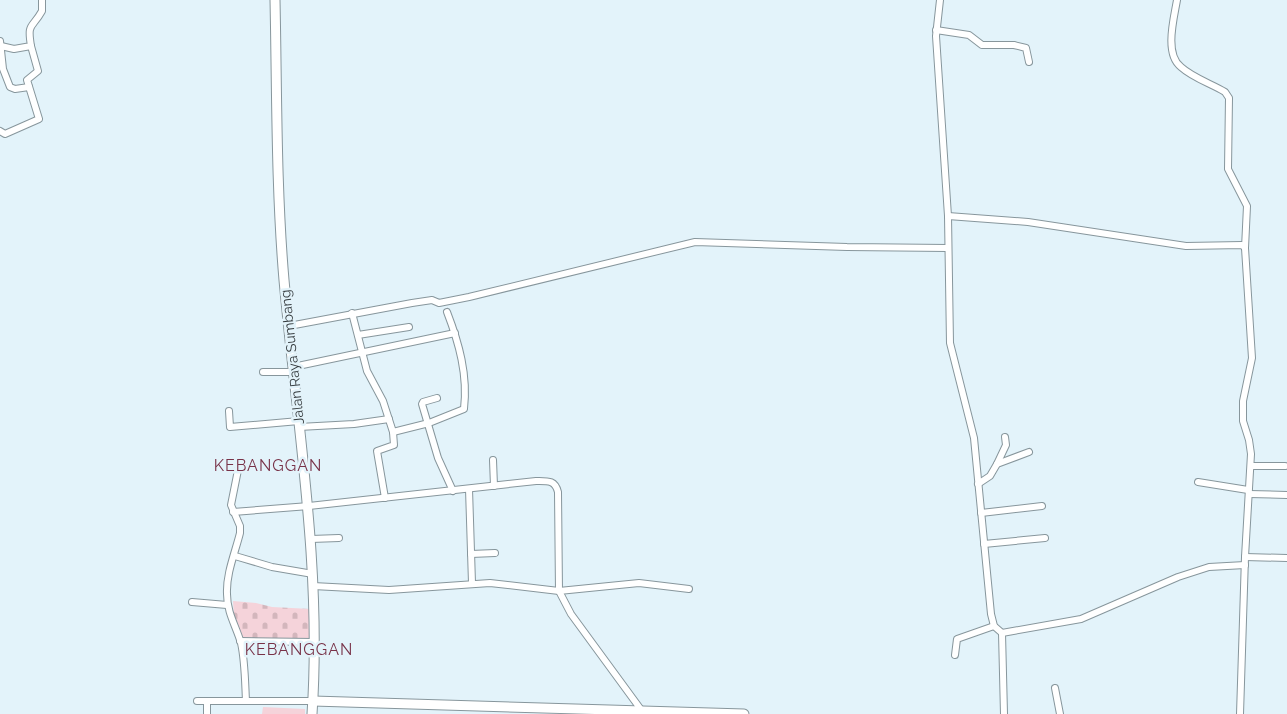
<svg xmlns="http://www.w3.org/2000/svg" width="1287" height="714" font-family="Raleway,sans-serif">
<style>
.cemetery{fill:url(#cemetery-stones)}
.pitch{fill:#f5d3da}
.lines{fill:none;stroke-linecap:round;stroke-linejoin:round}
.street-casing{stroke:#87969c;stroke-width:8}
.secondary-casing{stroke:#87969c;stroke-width:11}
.street{stroke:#fff;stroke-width:6}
.secondary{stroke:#fff;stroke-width:9}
.labels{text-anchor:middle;stroke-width:5;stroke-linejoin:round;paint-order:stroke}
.street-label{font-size:14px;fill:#353b3e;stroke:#e3f3fa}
.quarter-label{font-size:16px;letter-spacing:1px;fill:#783248;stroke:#e3f3fa}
</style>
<defs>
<pattern id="cemetery-stones" width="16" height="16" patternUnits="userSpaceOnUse" patternTransform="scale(1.25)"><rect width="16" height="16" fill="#f5d3da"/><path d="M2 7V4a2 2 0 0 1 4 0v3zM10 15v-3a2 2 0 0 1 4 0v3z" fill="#d3b6bc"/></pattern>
</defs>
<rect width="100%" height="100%" fill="#e3f3fa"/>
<polygon class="cemetery" points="233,601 256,603 272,607 311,609 311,640 242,638 234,616"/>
<polygon class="pitch" points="263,707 305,709 305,714 262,714"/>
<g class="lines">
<defs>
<g id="street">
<polyline points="940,0 936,36 948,216 950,343 974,438 991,614 994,626 1002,633 1004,714"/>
<path d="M1177,0C1174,18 1164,54 1181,67C1193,78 1212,84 1225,92L1229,98L1228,169L1247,206L1245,248"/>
<polyline points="936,30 969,35 982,45 1014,45 1026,48 1029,62"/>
<polyline points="0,41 3,69 10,87 15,89 29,87"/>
<path d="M1,46L14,49L31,46C27,22 32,29 42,11V0"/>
<polyline points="0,131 5,134 39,119 27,80 38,71 31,46"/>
<polyline points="948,216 1028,222 1186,246 1242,245 1245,248 1252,358 1243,401 1243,421 1249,440 1251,454 1245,557 1240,714"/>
<polyline points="352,313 367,371 383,401 393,432 394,445 377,451 385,498"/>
<polyline points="289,326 412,303 432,300 439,303 469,297 695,242 847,247 948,248"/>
<polyline points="358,335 409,327"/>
<polyline points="293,367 455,333"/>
<polyline points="263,372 294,372"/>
<polyline points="437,398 423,402 422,404 438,458 453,491"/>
<polyline points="229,411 230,427 299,421"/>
<polyline points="299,427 354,424 389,419"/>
<path d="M393,432L429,423L464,409C468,375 459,343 447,312"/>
<polyline points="493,460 494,486"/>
<polyline points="997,464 1006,445 1005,437"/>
<polyline points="1251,466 1285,466"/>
<path d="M238,470L231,505L240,526V533C235,553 226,574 227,594C227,613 236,626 241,643C245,661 245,682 246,701"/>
<polyline points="1198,482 1248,490"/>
<polyline points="978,484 990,476 997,464 1029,452"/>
<polyline points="469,489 472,583"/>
<polyline points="1249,494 1287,495"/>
<path d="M233,512L309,506L536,481C548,481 555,480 558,492L559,591L571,614L642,711"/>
<polyline points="981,513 1042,506"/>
<polyline points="311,539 339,538"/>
<polyline points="984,544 1045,538"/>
<polyline points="471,554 495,553"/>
<polyline points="235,556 272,567 313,574"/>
<polyline points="1245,557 1287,558"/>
<polyline points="313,586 389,590 490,583 559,591 639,583 689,589"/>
<polyline points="192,602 227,605"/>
<polyline points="1002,633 1081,619 1178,577 1209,567 1245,565"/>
<polyline points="240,641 313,642"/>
<polyline points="955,655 957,639 994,626"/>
<polyline points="1055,688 1060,714"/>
<polyline points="197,701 313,701"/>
<polyline points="207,714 207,701"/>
</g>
<g id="secondary">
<path d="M275,0C277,93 276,187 284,280C297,425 322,568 312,714"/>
<polyline points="313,701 744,714"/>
</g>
</defs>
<use href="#street" class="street-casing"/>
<use href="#secondary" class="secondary-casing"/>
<use href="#street" class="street"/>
<use href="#secondary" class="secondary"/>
</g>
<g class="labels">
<g class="street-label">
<text transform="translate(292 357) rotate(-96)" y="5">Jalan Raya Sumbang</text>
</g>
<g class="quarter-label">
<text x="268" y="471">KEBANGGAN</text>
<text x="299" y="655">KEBANGGAN</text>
</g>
</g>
</svg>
